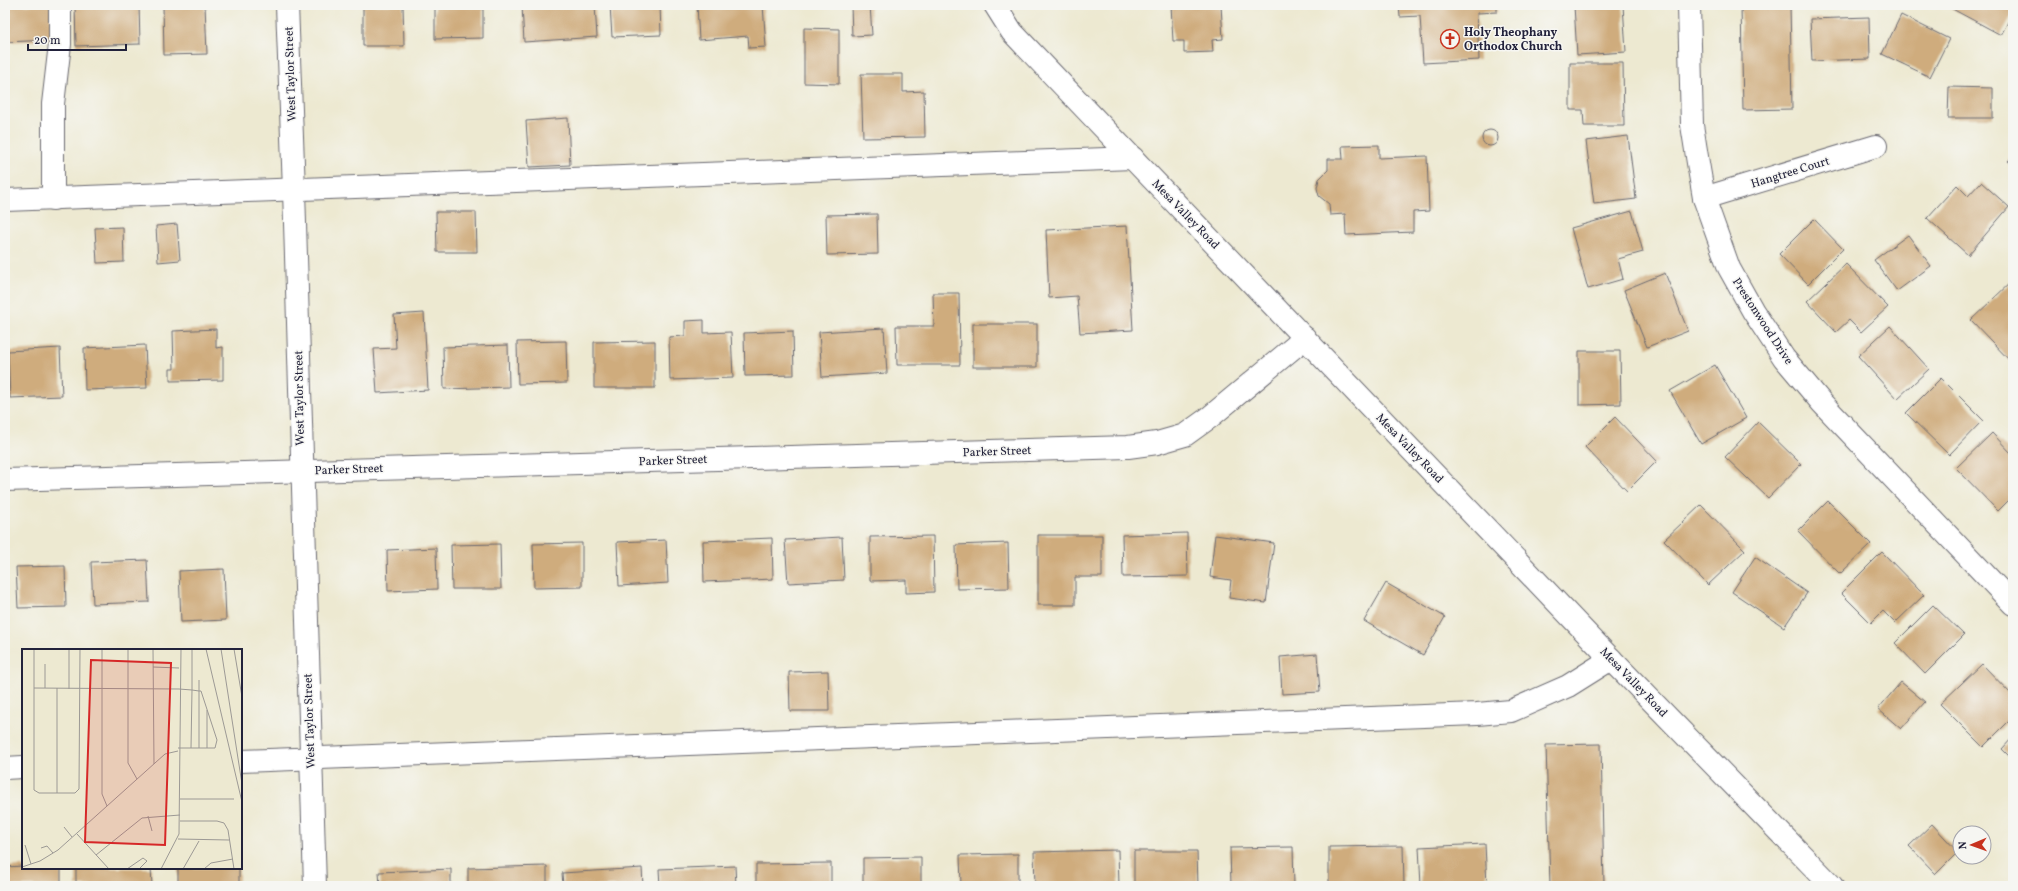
<svg xmlns="http://www.w3.org/2000/svg" width="2018" height="891" font-family="Vollkorn,serif">
<style>
.building{fill:#cfac7d}
.lines{fill:none;stroke-linecap:round;stroke-linejoin:round}
.minor-casing{stroke:#696870;stroke-width:24}
.minor{stroke:#fff;stroke-width:22}
.labels{text-anchor:middle;stroke-width:3;stroke-linejoin:round;paint-order:stroke}
.poi-label{font-size:12px;font-weight:bold;fill:#22223b;stroke:#f6f6f2;text-anchor:start}
.street-label{font-size:12px;fill:#22223b;stroke:#f6f6f2}
.inset-road{fill:none;stroke:#9c9995;stroke-width:1}
.view{fill:#d62828;fill-opacity:0.15;stroke:#d62828;stroke-width:2}
.inset-edge{fill:none;stroke:#22223b;stroke-width:2}
</style>
<rect width="100%" height="100%" fill="#f6f6f2"/>
<filter id="ink" filterUnits="userSpaceOnUse"><feTurbulence type="fractalNoise" baseFrequency=".025" numOctaves="2"/><feDisplacementMap in="SourceGraphic" scale="8" xChannelSelector="R" yChannelSelector="G"/><feConvolveMatrix kernelMatrix="1 2 1 2 8 2 1 2 1" color-interpolation-filters="sRGB"/></filter>
<filter id="wash" filterUnits="userSpaceOnUse"><feTurbulence type="fractalNoise" baseFrequency=".012" numOctaves="4" result="noise"/><feDisplacementMap in="SourceGraphic" scale="16" xChannelSelector="R" yChannelSelector="G"/><feGaussianBlur stdDeviation="0.9" result="paint"/><feColorMatrix in="noise" values="0 0 0 0 0 0 0 0 0 0 0 0 0 0 0 0 0 1.4 0 .05"/><feComposite in="paint" operator="in"/></filter>
<g filter="url(#wash)">
<rect width="100%" height="100%" fill="#ede9d1"/>
<g id="blocks">
<g class="building">
<polygon points="5,5 51,5 51,40 5,42"/>
<polygon points="75,5 139,5 140,44 76,46"/>
<polygon points="163,5 205,5 207,54 164,55"/>
<polygon points="363,5 403,5 404,46 363,46"/>
<polygon points="435,5 483,5 483,38 435,39"/>
<polygon points="522,5 595,5 597,37 524,42"/>
<polygon points="610,5 660,5 661,35 612,37"/>
<polygon points="697,5 763,5 766,47 749,48 748,36 699,40"/>
<polygon points="851,5 870,5 872,35 852,36"/>
<polygon points="1171,5 1221,5 1223,39 1212,40 1213,52 1184,53 1184,41 1173,41"/>
<polygon points="1399,5 1497,5 1497,12 1477,13 1479,60 1423,63 1420,16 1400,17"/>
<polygon points="1574,5 1623,5 1626,52 1577,55"/>
<polygon points="1741,5 1790,5 1792,109 1743,110"/>
<polygon points="1945,5 2013,5 2013,13 2001,35"/>
<polygon points="1901,15 1949,39 1930,77 1882,54"/>
<polygon points="1869,17 1870,59 1812,61 1810,19"/>
<polygon points="804,28 839,29 839,84 804,83"/>
<polygon points="1570,63 1623,63 1624,126 1584,126 1583,110 1570,110"/>
<polygon points="861,74 903,74 903,92 924,91 925,137 863,138"/>
<polygon points="1949,87 1993,88 1993,118 1948,118"/>
<polygon points="568,118 570,165 529,167 526,121"/>
<circle cx="1490" cy="138" r="8"/>
<polygon points="1628,136 1636,199 1594,204 1586,141"/>
<polygon points="1379,145 1379,158 1427,156 1429,211 1413,212 1413,232 1346,235 1345,214 1330,215 1329,204 1319,196 1317,188 1319,179 1328,170 1328,159 1343,159 1342,146"/>
<polygon points="2013,156 2013,165 2008,161"/>
<polygon points="1981,182 2009,207 1968,255 1927,218 1957,185 1968,196"/>
<polygon points="1632,211 1643,252 1618,259 1623,279 1588,289 1571,228"/>
<polygon points="436,212 476,212 477,252 437,252"/>
<polygon points="877,214 878,254 827,255 826,215"/>
<polygon points="1814,219 1843,249 1808,284 1779,254"/>
<polygon points="177,224 180,260 158,262 156,226"/>
<polygon points="1127,226 1133,330 1080,333 1077,296 1049,298 1046,230"/>
<polygon points="123,227 124,262 97,263 95,228"/>
<polygon points="1908,235 1931,266 1897,291 1874,260"/>
<polygon points="1846,264 1888,307 1861,332 1849,320 1836,332 1807,301"/>
<polygon points="1665,273 1688,331 1647,347 1624,290"/>
<polygon points="2013,280 2013,364 1971,320"/>
<polygon points="933,293 959,293 960,365 897,365 896,326 934,326"/>
<polygon points="424,313 428,390 377,393 374,349 396,348 394,315"/>
<polygon points="704,320 704,333 731,332 733,378 670,380 669,337 685,336 685,321"/>
<rect x="973" y="324" width="64" height="43"/>
<polygon points="1890,326 1929,369 1897,399 1858,356"/>
<polygon points="884,328 887,373 822,377 819,332"/>
<polygon points="216,329 216,348 223,347 223,380 170,381 170,369 174,369 173,331"/>
<polygon points="793,331 794,375 745,376 744,333"/>
<polygon points="566,341 567,383 518,384 517,342"/>
<polygon points="655,341 655,388 594,388 594,342"/>
<polygon points="145,345 147,388 85,390 84,348"/>
<polygon points="508,345 509,387 444,389 443,347"/>
<polygon points="60,348 62,396 10,398 8,351"/>
<polygon points="1579,351 1620,351 1621,404 1579,405"/>
<polygon points="1715,365 1746,418 1701,444 1670,391"/>
<polygon points="1941,378 1983,420 1949,455 1906,413"/>
<polygon points="1615,417 1657,461 1627,491 1585,447"/>
<polygon points="1758,422 1801,464 1768,498 1725,457"/>
<polygon points="1992,433 2013,455 2013,496 1998,511 1956,468"/>
<polygon points="1828,501 1871,544 1840,574 1798,531"/>
<polygon points="1701,505 1745,550 1708,585 1664,540"/>
<polygon points="1187,533 1188,576 1123,577 1122,535"/>
<polygon points="1038,535 1102,535 1102,577 1075,577 1075,605 1038,605"/>
<polygon points="1215,535 1274,543 1266,603 1229,598 1231,580 1210,577"/>
<polygon points="933,536 934,592 906,593 906,580 870,581 870,537"/>
<polygon points="842,537 844,580 788,583 785,540"/>
<polygon points="772,538 773,579 704,582 703,541"/>
<polygon points="666,540 668,583 619,586 617,542"/>
<polygon points="582,543 582,587 534,588 533,544"/>
<polygon points="1008,543 1009,588 957,589 956,545"/>
<polygon points="500,544 501,589 452,589 451,545"/>
<polygon points="436,548 437,589 388,591 387,550"/>
<polygon points="1882,552 1924,595 1895,623 1883,611 1871,623 1841,593"/>
<polygon points="1755,557 1807,593 1784,627 1732,592"/>
<polygon points="147,560 149,602 93,604 91,562"/>
<polygon points="65,566 66,607 18,608 16,567"/>
<polygon points="224,569 226,620 181,622 179,571"/>
<polygon points="1386,583 1445,617 1423,655 1364,621"/>
<polygon points="1933,605 1964,635 1925,674 1895,643"/>
<polygon points="1317,654 1320,692 1282,694 1280,657"/>
<polygon points="1982,664 2013,696 2013,717 1983,747 1940,704"/>
<polygon points="828,671 829,711 790,711 789,672"/>
<polygon points="1901,682 1925,702 1901,729 1878,709"/>
<polygon points="2013,737 2013,760 2002,749"/>
<polygon points="1601,744 1604,886 1550,886 1546,745"/>
<polygon points="1932,824 1958,852 1936,874 1909,846"/>
<polygon points="1485,844 1487,886 1421,886 1419,847"/>
<polygon points="1403,846 1404,886 1329,886 1329,847"/>
<polygon points="1293,847 1294,886 1231,886 1230,848"/>
<polygon points="1118,850 1119,886 1035,886 1034,852"/>
<polygon points="1134,851 1197,851 1198,886 1134,886"/>
<polygon points="1018,854 1018,886 961,886 960,855"/>
<polygon points="921,857 921,886 863,886 863,858"/>
<polygon points="831,863 831,886 756,886 756,864"/>
<polygon points="23,866 23,868 61,868 61,886 5,886 5,867"/>
<polygon points="547,866 547,886 468,886 468,868"/>
<polygon points="735,866 736,886 660,886 659,869"/>
<polygon points="76,868 151,868 152,886 76,886"/>
<rect x="178" y="868" width="61" height="18"/>
<polygon points="642,868 643,886 563,886 562,873"/>
<polygon points="451,869 451,886 380,886 379,872"/>
</g>
</g>
</g>
<g filter="url(#ink)">
<use href="#blocks" fill-opacity="0" stroke="#696870" stroke-width="1"/>
<g class="lines">
<defs>
<g id="minor">
<polyline points="287,5 294,190 315,886"/>
<polyline points="995,5 1012,32 1611,659 1832,886"/>
<polyline points="1689,5 1692,125 1698,163 1704,198 1729,268 1753,311 1784,358 1822,403 2013,604"/>
<polyline points="1704,198 1876,146"/>
<polyline points="53,199 53,104 60,44 60,5"/>
<polyline points="5,200 1133,158"/>
<polyline points="5,480 1128,447 1157,443 1185,435 1210,417 1305,338"/>
<polyline points="241,761 1477,714 1511,711 1568,686 1611,659"/>
<polyline points="5,768 23,767"/>
</g>
</defs>
<use href="#minor" class="minor-casing"/>
<use href="#minor" class="minor"/>
</g>
</g>
<defs>
<symbol id="church-ring" viewBox="-11 -11 22 22"><circle r="9.5" fill="#f6f6f2" stroke="#c8321e" stroke-width="1.5"/><path d="M-1.2-6h2.4v3.5h3.3v2.4h-3.3V6h-2.4V-.1h-3.3v-2.4h3.3Z" fill="#c8321e"/></symbol>
</defs>
<g fill-rule="evenodd">
<use href="#church-ring" x="1439" y="28" width="22" height="22"/>
</g>
<g class="labels">
<g class="poi-label">
<text x="1464" y="36">Holy Theophany<tspan x="1464" dy="14">Orthodox Church</tspan></text>
</g>
<g class="street-label">
<text transform="translate(290 74) rotate(-92)" y="4">West Taylor Street</text>
<text transform="translate(1790 172) rotate(-17)" y="4">Hangtree Court</text>
<text transform="translate(1186 214) rotate(46)" y="4">Mesa Valley Road</text>
<text transform="translate(1763 321) rotate(57)" y="4">Prestonwood Drive</text>
<text transform="translate(299 398) rotate(-91)" y="4">West Taylor Street</text>
<text transform="translate(1410 448) rotate(46)" y="4">Mesa Valley Road</text>
<text transform="translate(997 451) rotate(-2)" y="4">Parker Street</text>
<text transform="translate(673 460) rotate(-2)" y="4">Parker Street</text>
<text transform="translate(349 469) rotate(-2)" y="4">Parker Street</text>
<text transform="translate(1634 682) rotate(46)" y="4">Mesa Valley Road</text>
<text transform="translate(309 721) rotate(-92)" y="4">West Taylor Street</text>
</g>
</g>
<g transform="translate(22 649)">
<rect width="220" height="220" fill="#ede9d1"/>
<path class="inset-road" d="M12,0V141L17,144H53L57,140L58,0M80,0V145L85,157M106,0V114L115,130M131,0L132,115M184,0L220,153M199,0L220,135M212,0L220,48M23,15V39M131,18L157,19M12,39L157,40L170,41L177,42H179L195,91L193,99H169L170,41V0M47,40V0M185,61V99M156,99H169M177,99V31M35,144V39M158,150H212M126,167L130,182M158,172H195L202,174L206,181L212,220M42,178L50,188M55,185L87,220M156,190L207,191M3,196L9,215M19,199L25,197L31,204M74,206L120,169L158,166M0,218L18,212L36,201L143,105L156,102M105,220L121,209L125,212L117,220M139,220L157,185L159,0M161,220L177,192M182,220L189,214L211,210"/>
<path class="view" d="M69,11L149,14L143,196L63,193Z"/>
<rect width="220" height="220" class="inset-edge"/>
</g>
<rect width="2018" height="891" fill="none" stroke="#f6f6f2" stroke-width="20"/>
<g transform="translate(1972 845) rotate(268)"><circle r="19" fill="#f6f6f2" stroke="#a1a1a9"/>
<path d="M0-3L7 15L0 10L-7 15Z" fill="#c8321e"/>
<text y="-6" font-size="11" font-weight="bold" text-anchor="middle" fill="#22223b">N</text>
</g>
<path d="M28 44v6h98v-6" fill="none" stroke="#22223b" stroke-width="2"/>
<text x="34" y="44" font-size="12" fill="#22223b" stroke="#f6f6f2" stroke-width="3" paint-order="stroke">20 m</text>
</svg>
